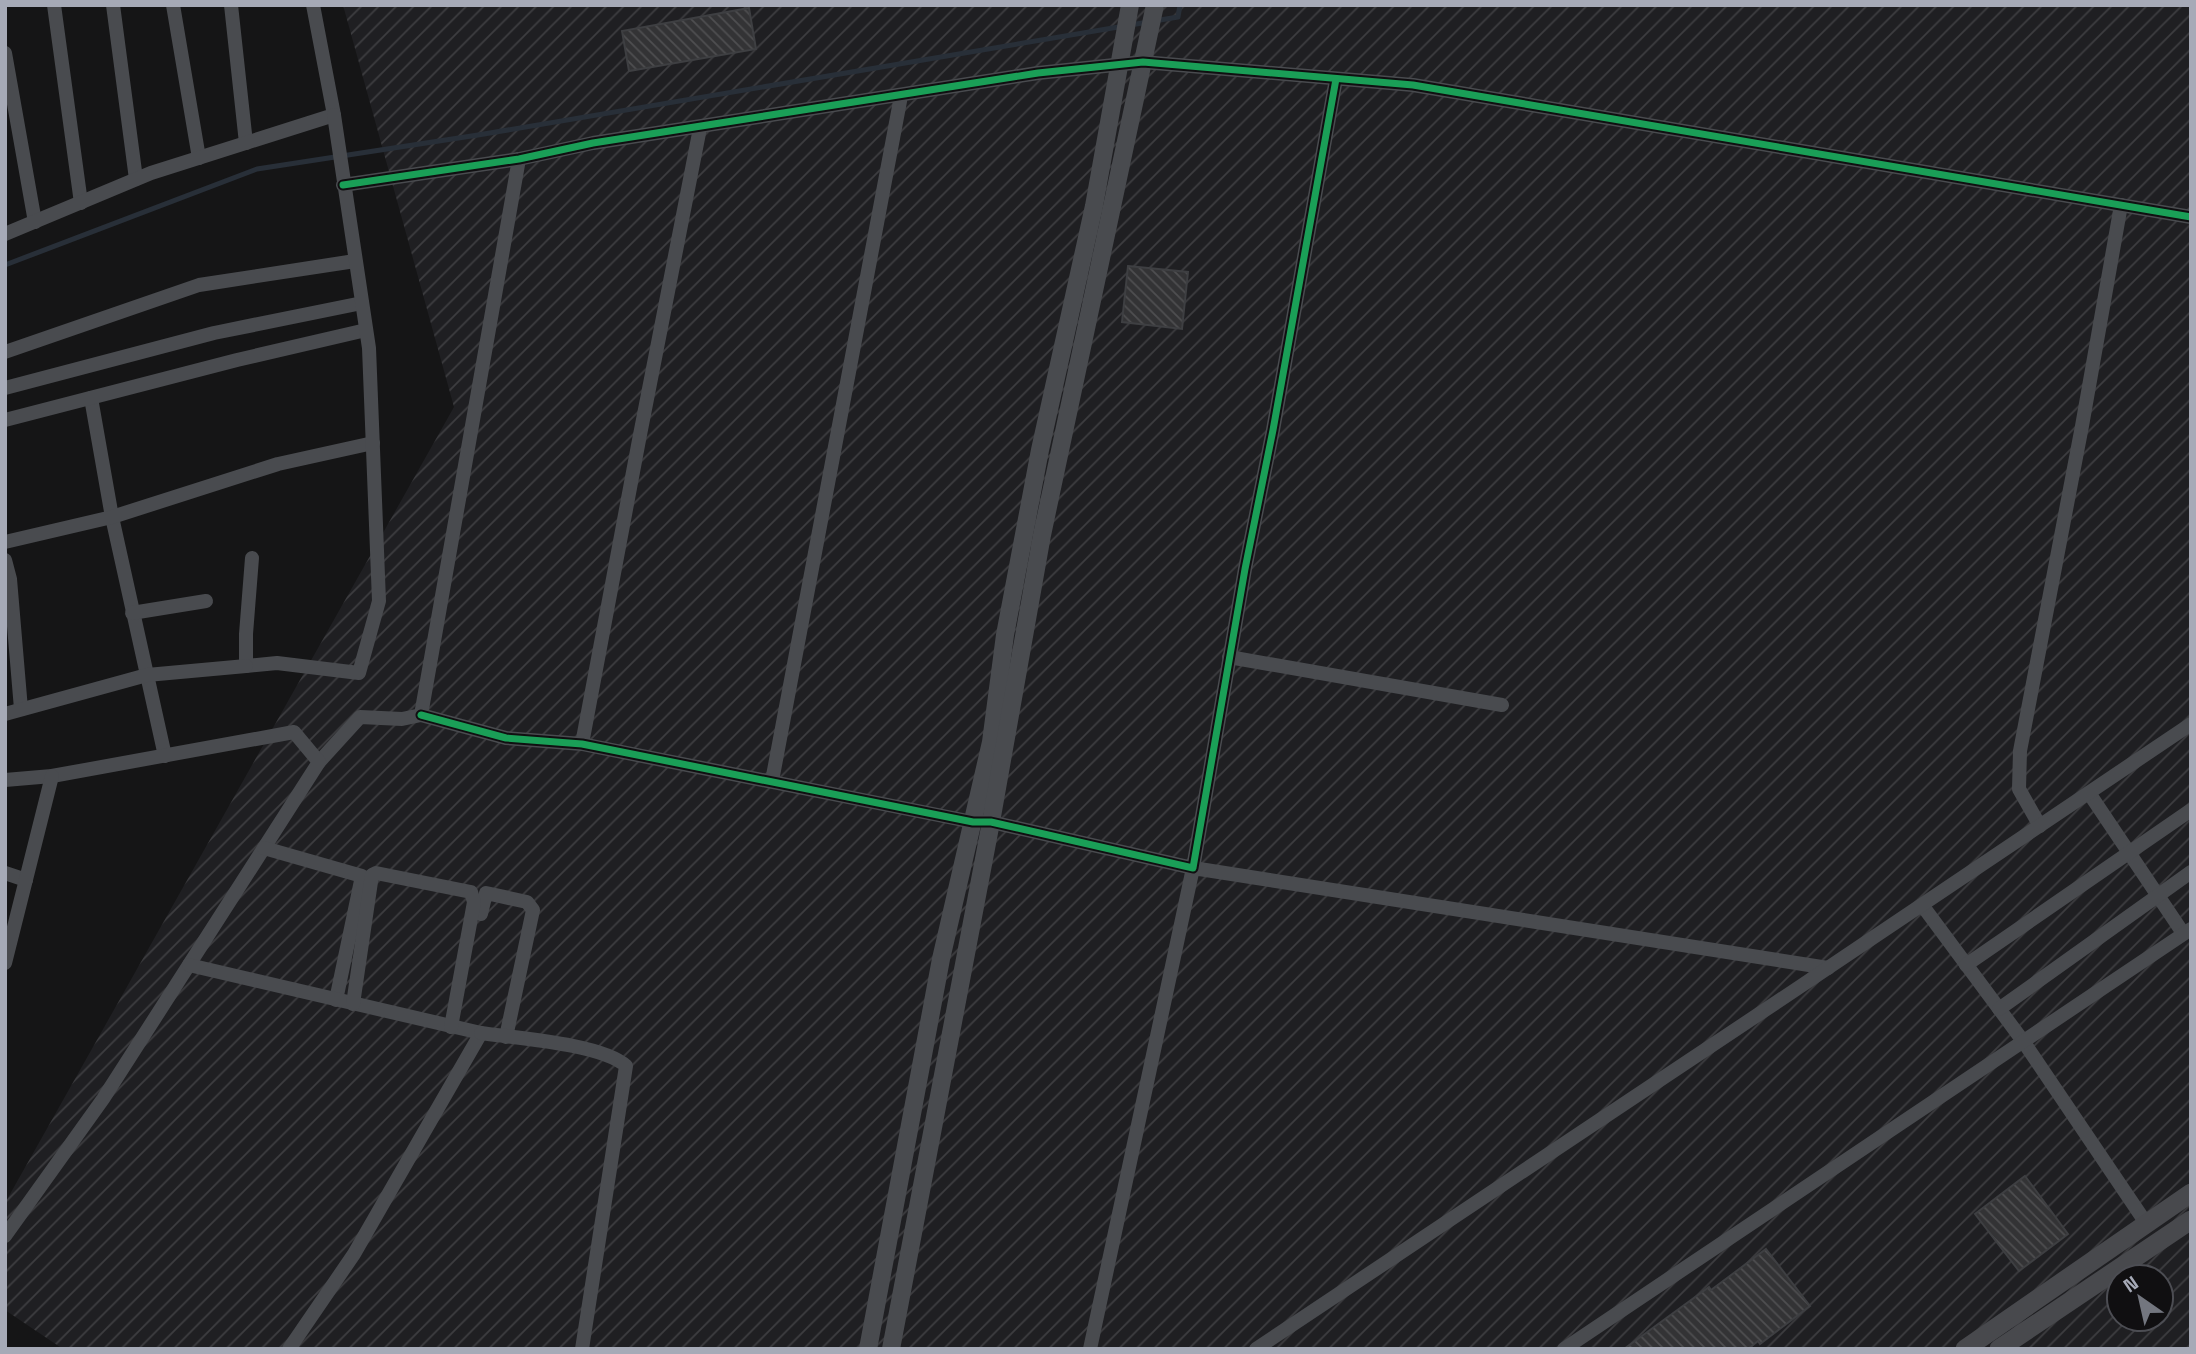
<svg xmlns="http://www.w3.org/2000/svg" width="2196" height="1354" font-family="'Space Grotesk',sans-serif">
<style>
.industrial{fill:url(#industrial-furrows);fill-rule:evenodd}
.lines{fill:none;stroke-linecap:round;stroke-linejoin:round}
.stream{stroke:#282f38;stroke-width:5}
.building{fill:url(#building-back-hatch);stroke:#3e3f42;stroke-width:2}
.minor{stroke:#494b4f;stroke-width:14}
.tertiary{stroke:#494b4f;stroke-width:18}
.secondary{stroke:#48494d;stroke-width:19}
.cycleway-casing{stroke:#100f11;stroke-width:11}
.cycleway{stroke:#1a9f57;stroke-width:7}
</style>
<defs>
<pattern id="industrial-furrows" width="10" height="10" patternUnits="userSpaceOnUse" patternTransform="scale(1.75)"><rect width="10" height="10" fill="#1f1f22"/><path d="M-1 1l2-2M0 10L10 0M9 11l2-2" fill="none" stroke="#3d3d40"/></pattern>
<pattern id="building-back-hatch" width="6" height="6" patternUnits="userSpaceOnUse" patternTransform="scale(1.75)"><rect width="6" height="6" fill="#333335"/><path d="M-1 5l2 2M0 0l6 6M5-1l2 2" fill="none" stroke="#4e4e50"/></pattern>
</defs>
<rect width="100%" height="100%" fill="#151516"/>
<path class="industrial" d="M343,5H2191V1349H63L5,1310V1203L454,407ZM2119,1277H2161V1319H2119Z"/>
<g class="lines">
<polyline class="stream" points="5,265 257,169 478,135 1178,17 1180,5"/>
</g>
<g class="building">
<polygon points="749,8 756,49 629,71 622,31"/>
<polygon points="1128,266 1188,272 1182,329 1122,322"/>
<polygon points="2025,1176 2068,1234 2019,1271 1975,1214"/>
<polygon points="1766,1249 1810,1306 1760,1344 1758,1341 1748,1349 1624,1349 1709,1287 1711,1290"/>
</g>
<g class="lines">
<g class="minor">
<polyline points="54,5 81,203"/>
<polyline points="113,5 136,179"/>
<polyline points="173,5 199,158"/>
<polyline points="231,5 246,143"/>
<polyline points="5,53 35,222"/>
<polyline points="343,185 519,159 593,143 1038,73 1143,62 1413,85 2191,217"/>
<polyline points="5,234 151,173 334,115 313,5"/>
<polyline points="5,352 199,285 355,261"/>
<polyline points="5,388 214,333 362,303"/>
<polyline points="91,398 112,517 165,756"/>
<polyline points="5,420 237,360 366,330"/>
<polyline points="5,542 112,517 278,464 373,443"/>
<polyline points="252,558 246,634 246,666 277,663 359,673 379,601 369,348 334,115"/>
<polyline points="5,560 10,579 21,709"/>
<polyline points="132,613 206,601"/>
<polyline points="1229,657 1502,705"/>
<polyline points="5,714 147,675 246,666"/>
<polyline points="421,715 506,738 582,744 973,822"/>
<polyline points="582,744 639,440 700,128"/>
<polyline points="319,762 360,717 402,719 421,715 519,159"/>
<polyline points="5,780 52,776 294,732 319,762 103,1099 5,1236"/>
<polyline points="772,781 901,96"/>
<polyline points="2089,793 2183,933"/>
<polyline points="991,822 1193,868 1245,569 1273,430 1336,79"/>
<polyline points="2040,826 2019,789 2020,751 2082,426 2121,205"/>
<polyline points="264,848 362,876 336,1000"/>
<polyline points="5,873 26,880"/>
<polyline points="1922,905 2023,1041 2146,1223"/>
<polyline points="481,914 486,893 527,902 533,910 506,1037"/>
<polyline points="5,963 52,776"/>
<polyline points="189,965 481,1033 354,1254 289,1349"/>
<polyline points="1966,965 2191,810"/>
<polyline points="353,1004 372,875 376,873 471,892 474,902 451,1027"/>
<polyline points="1999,1009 2191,872"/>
<path d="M481,1033C516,1038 602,1044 626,1066L582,1349"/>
<polyline points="1090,1349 1193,868 1828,968"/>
<polyline points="1256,1349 1798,988 2191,724"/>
<polyline points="1564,1349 2191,929"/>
</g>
<g class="tertiary">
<polyline points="868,1349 941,959 991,742 1005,635 1040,450 1094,206 1130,5"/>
<polyline points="891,1349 991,822 1042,535 1155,5"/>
</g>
<g class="secondary">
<polyline points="1965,1349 2191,1193"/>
<polyline points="1999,1349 2191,1220"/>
</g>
<defs>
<g id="cycleway">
<polyline points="343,185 519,159 593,143 1038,73 1143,62 1413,85 2191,217"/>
<polyline points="421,715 506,738 582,744 973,822 991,822 1193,868 1245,569 1273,430 1336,79"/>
</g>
</defs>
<use href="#cycleway" class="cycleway-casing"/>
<use href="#cycleway" class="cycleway"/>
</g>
<rect width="2196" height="1354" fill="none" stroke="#a6aab7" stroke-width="14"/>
<g transform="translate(2140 1298) rotate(326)"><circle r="33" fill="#100f11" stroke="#4c4d53" stroke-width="2"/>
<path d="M0-5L12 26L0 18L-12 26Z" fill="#73767f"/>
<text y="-10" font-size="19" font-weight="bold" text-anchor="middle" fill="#a6aab7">N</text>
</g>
</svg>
